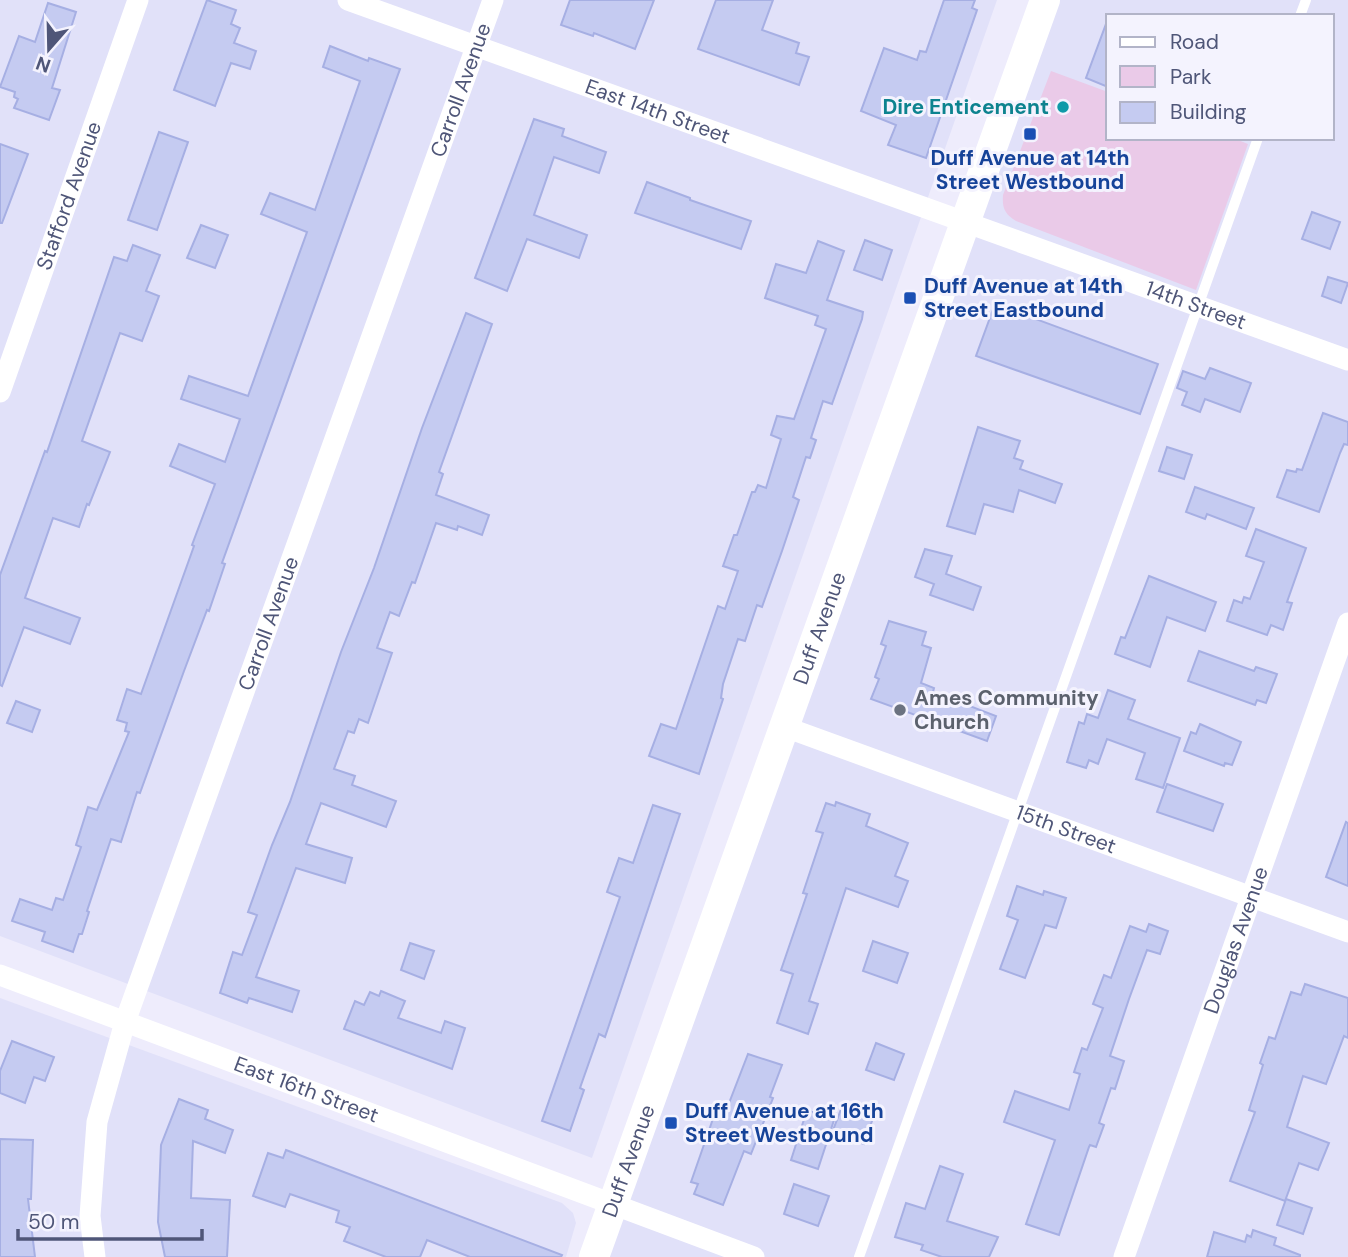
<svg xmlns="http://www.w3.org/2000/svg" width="1348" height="1257" font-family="'DM Sans',sans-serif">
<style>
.residential{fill:#e1e1f9;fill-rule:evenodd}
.green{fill:#eacae8}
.building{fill:#c5cbf1;stroke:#a6afe3;stroke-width:2}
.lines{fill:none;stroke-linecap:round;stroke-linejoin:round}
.service{stroke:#fff;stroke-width:10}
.minor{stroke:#fff;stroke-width:21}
.secondary{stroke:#fff;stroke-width:30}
.culture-dot{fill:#0f9aa8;stroke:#f4f3fe;stroke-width:2.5}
.transit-dot{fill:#1a4fb4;stroke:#f4f3fe;stroke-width:2.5}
.worship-dot{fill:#6b7280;stroke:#f4f3fe;stroke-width:2.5}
.labels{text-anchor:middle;stroke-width:6;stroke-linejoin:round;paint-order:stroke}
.street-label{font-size:21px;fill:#4f5678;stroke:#f4f3fe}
.culture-label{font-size:21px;font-weight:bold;fill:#0d838f;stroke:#f4f3fe;text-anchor:end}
.transit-label{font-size:21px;font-weight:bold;fill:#164399;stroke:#f4f3fe;text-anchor:start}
.worship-label{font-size:21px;font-weight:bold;fill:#5b616d;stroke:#f4f3fe;text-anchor:start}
</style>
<rect width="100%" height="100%" fill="#eeecfc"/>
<g class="residential">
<polygon points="0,0 997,0 592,1158 0,936"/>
<path d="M1045,0H1348V1257H594ZM1108,16H1332V138H1108Z"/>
<polygon points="0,998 562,1203 573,1213 576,1223 566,1257 0,1257"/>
</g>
<path class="green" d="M1051,71L1108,92V138H1233L1248,144L1196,290L1016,221C1005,214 1002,209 1003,195Z"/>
<g class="building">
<polygon points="207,0 236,10 231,24 240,28 234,43 256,51 250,69 231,63 215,106 174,90"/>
<polygon points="570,0 654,0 635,49 594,33 593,36 561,25"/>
<polygon points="716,0 773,0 762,30 799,43 796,53 809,57 799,85 698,49"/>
<polygon points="944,0 975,0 972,8 977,10 926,158 888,145 896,125 861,111 884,48 917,60 920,51 926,52"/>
<polygon points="48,3 76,12 52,88 60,90 49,120 14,108 18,99 14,97 15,92 0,87 19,36 35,42"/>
<polygon points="1106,24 1108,25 1108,87 1086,78"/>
<polygon points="330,46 368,61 369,58 400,69 222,563 225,564 209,611 207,610 184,671 140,793 137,792 121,842 111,839 87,911 89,912 82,934 79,934 73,952 42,941 45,932 12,921 20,899 52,910 56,898 63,900 81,847 76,845 88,807 97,810 129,732 125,731 127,723 117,720 127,689 141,694 194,546 192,545 215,484 170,466 179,444 225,462 240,419 181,399 189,376 248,396 307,232 261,214 270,193 315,210 360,81 323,67"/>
<polygon points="534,119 564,129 562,136 606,152 599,173 554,157 534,215 587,235 579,258 527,239 507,291 475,278"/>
<polygon points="159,132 188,142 157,230 128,220"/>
<polygon points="0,144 28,154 2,223 0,223"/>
<polygon points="647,182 690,198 690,200 751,221 741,249 635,213"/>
<polygon points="1312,212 1340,222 1330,249 1302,239"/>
<polygon points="201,225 228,235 215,268 187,258"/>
<polygon points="865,240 892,250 882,280 854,270"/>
<polygon points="818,241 844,251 827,300 863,312 862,319 832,404 823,401 811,438 816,440 810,458 806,457 793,497 799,500 782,551 762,607 757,605 745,641 738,639 723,684 721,698 723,699 699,774 649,756 661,724 676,729 718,606 725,609 738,571 723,566 734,535 737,535 752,492 755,492 758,485 766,488 781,439 771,435 777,416 794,419 826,329 815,325 818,316 765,298 776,264 806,273"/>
<polygon points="133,245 160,255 146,291 159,296 142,341 120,333 82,441 110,452 89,505 87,504 79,527 53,518 25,598 80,618 70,644 24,627 2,686 0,685 0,575 45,451 47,452 114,257 127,261"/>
<polygon points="1328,277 1348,283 1341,303 1322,296"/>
<polygon points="995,304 1158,364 1140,414 976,356"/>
<polygon points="466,313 492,324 439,472 443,474 436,495 489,515 482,535 458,526 457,530 436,523 415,583 412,582 399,616 390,612 377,648 392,653 368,723 359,719 354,733 348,731 334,769 355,776 352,785 396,801 386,827 321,803 306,844 352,858 345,883 296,868 256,977 299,991 292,1012 249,998 247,1003 220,993 233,952 242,955 257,915 248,912 272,845 290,802 341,652 374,568 422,428"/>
<polygon points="1210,368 1251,383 1240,412 1205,399 1200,412 1182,405 1187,392 1177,388 1183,371 1205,379"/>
<polygon points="1323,413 1348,422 1348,445 1344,444 1340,453 1319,512 1277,497 1287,470 1296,472 1297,469 1302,470"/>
<polygon points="978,427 1020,441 1014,458 1023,461 1020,469 1062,484 1055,503 1019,490 1013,512 984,504 975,534 947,526"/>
<polygon points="1167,447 1192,455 1184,479 1159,471"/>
<polygon points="1195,487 1254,508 1246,529 1207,514 1205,519 1186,512"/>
<polygon points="1256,529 1306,548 1287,602 1292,603 1283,630 1271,625 1267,635 1227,621 1234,600 1242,603 1244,597 1250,599 1264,562 1246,556"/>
<polygon points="925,549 952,556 946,574 981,587 973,610 930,595 934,584 915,577"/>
<polygon points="1149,576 1216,602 1205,631 1167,617 1150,667 1115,654 1121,637 1125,638"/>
<polygon points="889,621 926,632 922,645 931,648 921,683 934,688 933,692 996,716 987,741 871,699 879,679 875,677 886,646 881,644"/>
<polygon points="1199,651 1254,671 1256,667 1277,674 1266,703 1257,700 1255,705 1188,681"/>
<polygon points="1108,690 1135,700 1128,719 1180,738 1163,788 1136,779 1145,753 1107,739 1098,764 1089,760 1086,768 1067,762 1079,722 1084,724 1087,714 1098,718"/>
<polygon points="16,701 40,710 32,732 7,723"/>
<polygon points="1200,724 1241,742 1232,765 1225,763 1224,766 1184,751 1191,732 1196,734"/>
<polygon points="1167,784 1223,804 1213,831 1157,812"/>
<polygon points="836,802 870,814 866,826 908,843 895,876 908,881 898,907 846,888 809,1001 818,1004 808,1034 777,1023 793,974 781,970 807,894 803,893 823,833 816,831 826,803 835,806"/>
<polygon points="653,805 680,814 605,1037 599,1034 580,1088 584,1090 570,1131 542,1121 620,897 607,892 619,858 633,863"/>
<polygon points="1346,822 1348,823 1348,886 1326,877"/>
<polygon points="1017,886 1043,895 1044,891 1066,898 1056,928 1045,925 1025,978 1000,969 1018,920 1007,916"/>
<polygon points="1149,924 1168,931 1160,954 1147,950 1129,999 1110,1056 1124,1061 1115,1089 1111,1088 1099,1123 1104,1125 1096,1147 1090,1145 1089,1147 1059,1235 1026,1224 1055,1140 1004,1122 1015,1091 1069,1110 1080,1074 1074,1072 1082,1048 1087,1050 1103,1008 1093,1004 1104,975 1111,978 1130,926 1146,932"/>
<polygon points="873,941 908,953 897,983 863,971"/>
<polygon points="410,943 434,951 424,979 401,970"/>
<polygon points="1305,984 1348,998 1348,1038 1344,1036 1326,1084 1303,1076 1287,1127 1329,1143 1318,1170 1299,1163 1285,1201 1230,1181 1255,1112 1249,1110 1263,1065 1260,1063 1269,1037 1275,1039 1291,992 1301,995"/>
<polygon points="381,991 405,1001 398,1018 441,1033 445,1021 465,1028 452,1069 344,1029 355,1001 364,1005 370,992 379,996"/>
<polygon points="12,1041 54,1057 45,1081 34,1077 25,1103 0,1093 0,1071"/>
<polygon points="876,1043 904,1054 894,1080 866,1070"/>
<polygon points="748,1054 782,1065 770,1097 773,1098 751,1154 744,1151 723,1205 694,1194 698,1184 691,1182 715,1113 724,1116"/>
<polygon points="179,1099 208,1110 205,1119 233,1130 225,1153 193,1141 191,1198 230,1200 227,1257 165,1257 158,1222 161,1145"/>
<polygon points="843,1104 874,1115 864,1144 832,1133"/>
<polygon points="807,1110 834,1120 818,1169 791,1160"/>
<polygon points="0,1139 33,1140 31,1199 28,1199 35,1257 0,1257"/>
<polygon points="286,1150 562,1255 561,1257 470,1257 427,1240 420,1257 386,1257 344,1241 350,1227 336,1222 339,1211 290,1194 285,1207 253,1196 268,1153 283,1158"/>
<polygon points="940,1166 963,1174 947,1221 998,1237 989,1257 942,1257 921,1250 923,1245 895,1237 906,1203 925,1209"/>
<polygon points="794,1184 829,1196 818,1226 784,1214"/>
<polygon points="1286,1199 1312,1208 1303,1234 1277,1225"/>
<polygon points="1253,1230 1276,1238 1274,1245 1300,1255 1300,1257 1207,1257 1214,1232 1245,1242 1247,1235 1251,1237"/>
</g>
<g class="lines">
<g class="service">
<polyline points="1300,16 1306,0"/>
<polyline points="859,1257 1258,138"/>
</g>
<g class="minor">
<path id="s1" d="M348,0L1348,360"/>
<path id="s2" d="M0,392L138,0"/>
<path id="s3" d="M785,727L1348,932"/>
<path id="s4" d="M0,975L754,1257"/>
<path id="s5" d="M95,1257L90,1216L97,1122L125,1022L493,0"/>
<path id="s6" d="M1124,1257L1348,623"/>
</g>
<path class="secondary" id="s7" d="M594,1257L1045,0"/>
</g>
<circle class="culture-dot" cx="1063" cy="107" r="7"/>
<g class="transit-dot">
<rect x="1023" y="127" width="14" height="14" rx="3.5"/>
<rect x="903" y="291" width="14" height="14" rx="3.5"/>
<rect x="664" y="1116" width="14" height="14" rx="3.5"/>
</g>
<circle class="worship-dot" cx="900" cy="710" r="7"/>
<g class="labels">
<g class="street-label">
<text dy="7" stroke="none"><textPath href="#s5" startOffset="1230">Carroll Avenue</textPath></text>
<text dy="7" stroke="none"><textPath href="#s1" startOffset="329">East 14th Street</textPath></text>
<text dy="7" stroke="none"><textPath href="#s2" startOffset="208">Stafford Avenue</textPath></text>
<text dy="7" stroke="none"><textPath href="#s1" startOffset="901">14th Street</textPath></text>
<text dy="7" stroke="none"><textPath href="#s5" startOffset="663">Carroll Avenue</textPath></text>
<text dy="7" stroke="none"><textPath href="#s7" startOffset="668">Duff Avenue</textPath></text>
<text dy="7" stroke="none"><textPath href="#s3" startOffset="299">15th Street</textPath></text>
<text dy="7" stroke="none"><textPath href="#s6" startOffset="336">Douglas Avenue</textPath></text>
<text dy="7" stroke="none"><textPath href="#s4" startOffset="327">East 16th Street</textPath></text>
<text dy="7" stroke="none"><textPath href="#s7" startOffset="102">Duff Avenue</textPath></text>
</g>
<g class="culture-label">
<text x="1049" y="114">Dire Enticement</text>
</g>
<g class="transit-label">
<text x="1030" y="165" text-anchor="middle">Duff Avenue at 14th<tspan x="1030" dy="24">Street Westbound</tspan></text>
<text x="924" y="293">Duff Avenue at 14th<tspan x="924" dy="24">Street Eastbound</tspan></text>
<text x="685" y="1118">Duff Avenue at 16th<tspan x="685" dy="24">Street Westbound</tspan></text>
</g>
<g class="worship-label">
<text x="914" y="705">Ames Community<tspan x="914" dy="24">Church</tspan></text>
</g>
</g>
<rect x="1106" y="14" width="228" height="126" fill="#f4f3fe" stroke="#b2b4c8" stroke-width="2"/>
<rect x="1120" y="37" width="35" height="10" fill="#ffffff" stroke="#b2b4c8" stroke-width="2"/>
<text x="1170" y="49" font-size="21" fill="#4f5678">Road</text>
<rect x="1120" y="66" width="35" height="21" fill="#eacae8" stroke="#b2b4c8" stroke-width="2"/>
<text x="1170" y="84" font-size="21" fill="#4f5678">Park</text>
<rect x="1120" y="102" width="35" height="21" fill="#c5cbf1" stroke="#b2b4c8" stroke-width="2"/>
<text x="1170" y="119" font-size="21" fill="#4f5678">Building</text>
<g transform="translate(49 49) rotate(200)" stroke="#f4f3fe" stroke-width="5" paint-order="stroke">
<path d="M0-5L12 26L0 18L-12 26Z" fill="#4f5678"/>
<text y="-10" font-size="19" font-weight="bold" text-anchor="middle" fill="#4f5678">N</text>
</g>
<path d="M18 1229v10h184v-10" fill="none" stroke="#4f5678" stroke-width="3.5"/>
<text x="28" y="1229" font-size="21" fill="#4f5678" stroke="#f4f3fe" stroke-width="5" paint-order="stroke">50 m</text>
</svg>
